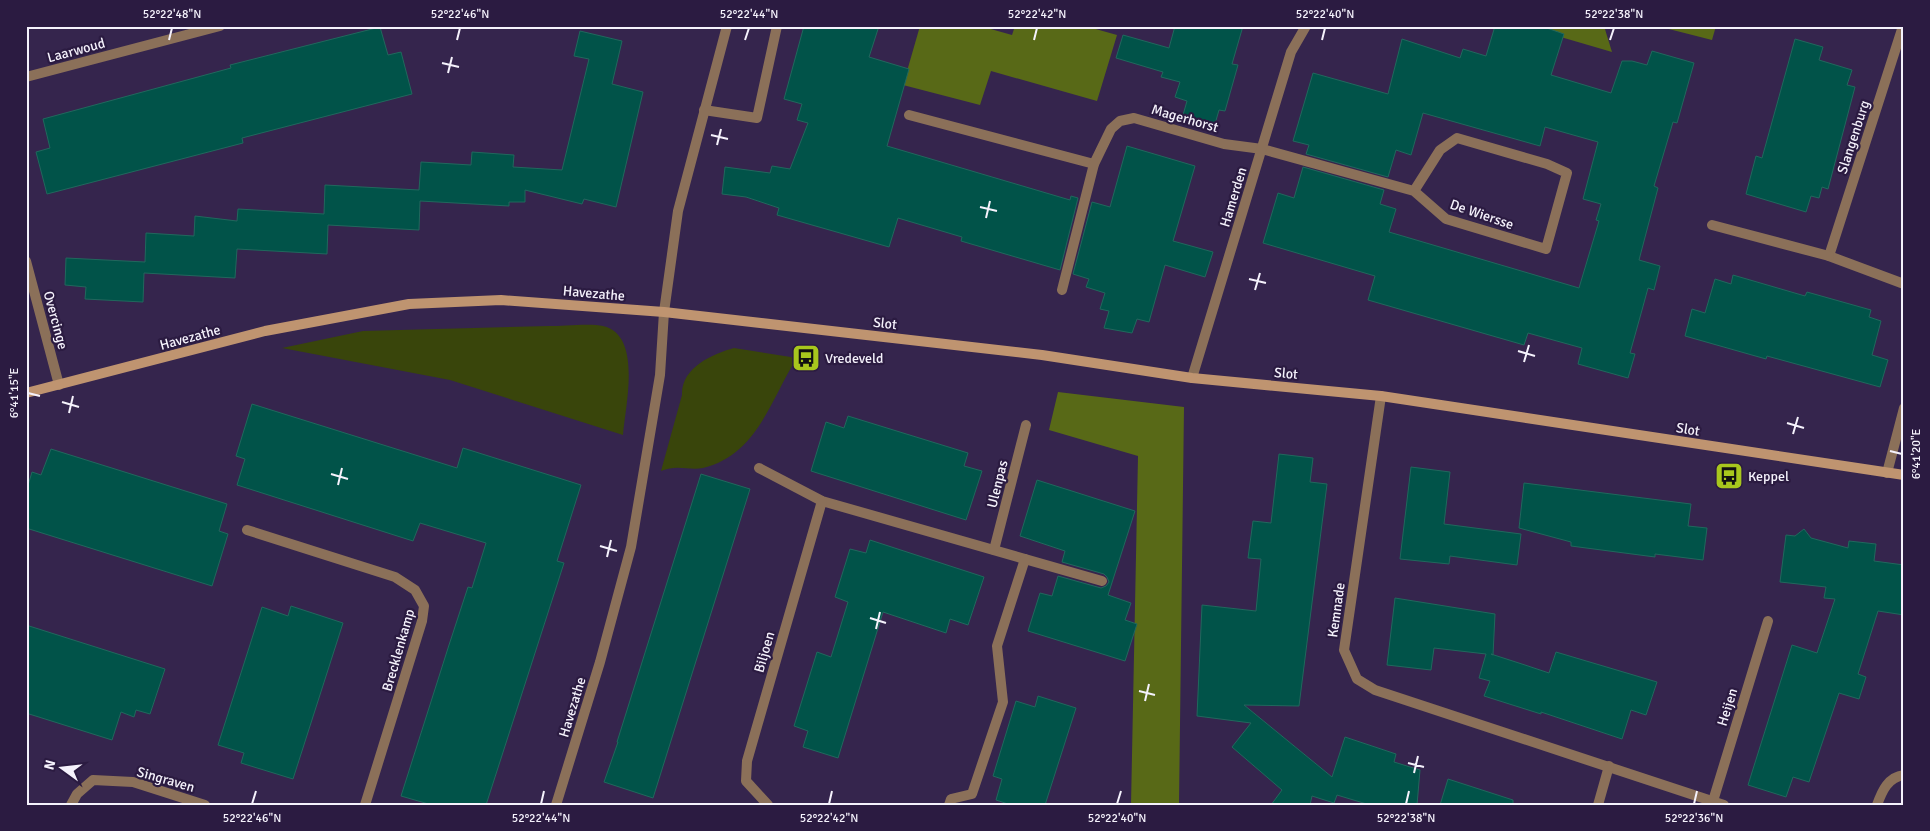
<svg xmlns="http://www.w3.org/2000/svg" width="1930" height="831" font-family="Signika,sans-serif">
<style>
.green{fill:#39450b}
.forest{fill:#586917}
.building{fill:#015349;stroke:#21685d}
.lines{fill:none;stroke-linecap:round;stroke-linejoin:round}
.street{stroke:#8b7059;stroke-width:10}
.secondary{stroke:#bf9470;stroke-width:10}
.ticks{fill:none;stroke:#f5f2fc;stroke-width:2}
.labels{text-anchor:middle;stroke-width:4.5;stroke-linejoin:round;paint-order:stroke}
.street-label{font-size:14px;fill:#f5f2fc;stroke:#2b1b41}
.poi-label{font-size:14px;fill:#f5f2fc;stroke:#2b1b41;text-anchor:start}
.neatline{fill:none;stroke:#f5f2fc;stroke-width:2}
.ticks-label{font-size:12px;text-anchor:middle;fill:#f5f2fc}
</style>
<rect width="100%" height="100%" fill="#35254d"/>
<g class="green">
<path d="M549,326C562,326 592,323 603,326C643,335 625,407 623,435L450,380L282,348L363,331Z"/>
<path d="M734,348L797,358C770,400 758,454 703,468C689,471 678,464 661,471L682,395C681,368 712,354 734,348Z"/>
</g>
<g class="forest">
<polygon points="920,26 980,26 1012,35 1015,26 1085,26 1117,35 1097,101 991,71 980,105 903,85"/>
<polygon points="1523,26 1604,26 1612,52"/>
<polygon points="1657,26 1716,26 1712,40"/>
<polygon points="1058,392 1184,407 1179,805 1131,805 1138,456 1049,430"/>
</g>
<g class="building">
<polygon points="804,26 879,26 869,57 909,69 887,146 1070,200 1071,196 1078,198 1060,270 961,241 962,237 898,218 889,247 777,215 779,208 746,197 722,194 725,167 770,173 772,166 790,169 808,123 797,120 802,104 784,99"/>
<polygon points="1175,26 1243,26 1232,64 1238,65 1225,111 1219,110 1215,124 1183,115 1187,101 1175,97 1180,82 1161,77 1163,72 1116,58 1123,35 1169,48"/>
<polygon points="1495,26 1541,26 1564,34 1551,75 1611,93 1622,61 1632,61 1647,65 1652,51 1694,63 1677,123 1673,122 1654,186 1658,188 1639,260 1660,266 1654,290 1648,288 1642,310 1630,353 1635,354 1628,378 1578,364 1582,348 1528,333 1524,345 1368,300 1375,276 1263,243 1278,193 1294,198 1303,167 1384,190 1380,204 1396,209 1389,232 1579,288 1599,221 1596,220 1601,204 1583,199 1598,142 1545,127 1540,146 1423,113 1411,155 1396,150 1388,177 1306,154 1309,145 1293,141 1313,73 1388,94 1402,39 1460,58 1463,49 1486,56"/>
<polygon points="380,27 388,55 401,52 412,94 242,138 243,143 47,194 36,152 50,148 43,119 231,68 230,65"/>
<polygon points="580,31 622,41 612,84 643,92 616,207 584,199 582,204 525,190 525,202 509,202 509,206 420,201 419,230 328,225 327,254 237,249 235,278 144,273 143,302 85,299 86,287 65,285 66,258 145,262 146,233 194,236 195,216 237,221 238,209 324,214 325,185 419,190 421,162 471,165 472,152 514,155 513,167 562,170 589,59 574,56"/>
<polygon points="1795,39 1823,47 1819,60 1852,70 1847,85 1855,87 1828,189 1822,187 1819,198 1811,196 1806,212 1746,194 1756,156 1762,158"/>
<polygon points="1127,146 1195,166 1173,241 1213,252 1205,277 1165,265 1149,322 1137,319 1132,333 1104,328 1109,311 1100,309 1105,293 1086,287 1089,279 1073,274 1092,202 1110,207"/>
<polygon points="1733,275 1805,296 1807,292 1871,310 1869,317 1881,321 1872,355 1888,360 1880,387 1767,356 1766,359 1685,336 1692,309 1705,313 1715,279 1731,284"/>
<polygon points="252,404 457,468 463,448 581,485 557,561 564,563 486,805 432,805 401,796 449,645 468,587 472,588 486,543 420,523 413,541 237,485 245,459 236,456"/>
<polygon points="848,416 968,453 964,466 982,471 966,520 811,471 826,422 844,428"/>
<polygon points="51,449 227,504 219,531 228,534 212,586 26,528 26,492 32,472 41,475"/>
<polygon points="1279,454 1313,458 1310,482 1327,484 1299,706 1244,705 1332,777 1345,737 1396,754 1394,762 1420,770 1417,805 1370,805 1337,795 1334,803 1312,796 1310,805 1271,805 1282,790 1232,747 1251,723 1197,716 1202,605 1256,611 1261,559 1248,558 1253,521 1271,523"/>
<polygon points="1411,467 1450,472 1444,524 1521,534 1517,565 1450,556 1449,564 1400,559"/>
<polygon points="701,474 750,489 653,798 604,782 618,742 617,742 633,691"/>
<polygon points="1037,480 1135,511 1108,595 1131,603 1125,620 1137,624 1125,661 1028,631 1040,593 1052,596 1058,576 1101,588 1106,586 1109,582 1107,577 1104,574 1062,562 1065,551 1020,536"/>
<polygon points="1524,483 1691,504 1688,526 1707,528 1703,560 1655,554 1655,557 1571,546 1571,542 1519,528"/>
<polygon points="1804,529 1811,538 1848,548 1849,541 1876,544 1874,561 1904,565 1904,615 1878,611 1858,674 1866,677 1859,699 1839,693 1809,782 1793,777 1786,797 1748,785 1792,645 1817,653 1835,599 1824,598 1826,587 1780,582 1786,535 1795,536"/>
<polygon points="870,540 984,577 968,625 950,619 946,633 883,612 838,758 803,747 808,731 794,726 817,652 831,657 848,602 835,597 850,549 866,553"/>
<polygon points="1395,598 1495,614 1493,655 1491,654 1525,665 1549,673 1556,652 1657,682 1646,715 1631,710 1622,739 1541,712 1541,714 1484,696 1490,681 1479,678 1486,654 1434,648 1431,670 1387,665"/>
<polygon points="291,606 343,623 293,779 241,763 244,753 218,745 262,607 288,616"/>
<polygon points="26,625 165,669 150,714 136,710 134,717 121,712 112,740 26,713"/>
<polygon points="1038,696 1076,708 1045,805 1011,805 996,800 1002,779 993,776 1016,701 1035,707"/>
<polygon points="1448,779 1513,800 1513,805 1440,805"/>
</g>
<g class="lines">
<g class="street">
<polyline points="1903,26 1829,256 1904,284"/>
<polyline points="26,77 220,26"/>
<polyline points="704,110 757,118 777,26"/>
<polyline points="909,115 1094,164"/>
<polyline points="1712,225 1829,256"/>
<polyline points="26,261 59,385"/>
<polyline points="1062,290 1094,164 1111,129 1120,121 1134,118 1224,144 1262,149 1414,191 1446,219 1546,249 1567,173 1547,164 1457,138 1440,150 1414,191"/>
<polyline points="1192,378 1291,52 1306,26"/>
<polyline points="1381,396 1344,650 1357,679 1375,690 1724,805"/>
<polyline points="759,468 822,501 1102,581"/>
<polyline points="1887,473 1904,408"/>
<polyline points="247,530 395,577 415,590 424,606 422,621 365,805"/>
<polyline points="994,550 1026,425"/>
<polyline points="1713,801 1768,621"/>
<polyline points="71,805 77,794 93,780 133,782 205,805"/>
<polyline points="556,805 600,662 631,547 660,375 664,312 678,211 727,26"/>
<polyline points="768,805 746,781 747,761 822,501"/>
<polyline points="949,805 951,799 972,794 1003,702 997,646 1025,559"/>
<polyline points="1598,805 1609,766"/>
<path d="M1877,805C1882,791 1888,777 1904,775"/>
</g>
<polyline class="secondary" points="26,393 265,331 409,304 501,300 664,312 1042,355 1192,378 1381,396 1904,475"/>
</g>
<path class="ticks" d="M169,40L172,28M457,40L460,28M745,40L749,28M1034,40L1037,28M1322,40L1325,28M1610,40L1614,28M442,63L459,67M448,73L452,57M711,135L728,139M717,145L721,129M980,207L997,211M986,218L990,201M1249,279L1266,283M1255,290L1260,273M1518,351L1535,356M1524,362L1529,345M28,393L40,396M62,402L79,407M69,413L73,396M1787,423L1804,428M1793,434L1798,417M1890,451L1902,454M331,474L348,479M338,485L342,468M600,546L617,551M607,557L611,540M870,618L886,623M876,629L880,612M1139,691L1155,695M1145,701L1149,684M1408,763L1424,767M1414,773L1418,756M252,804L256,791M541,804L544,791M829,804L832,791M1117,804L1121,791M1406,804L1409,791M1694,804L1697,791"/>
<defs>
<symbol id="bus-square" viewBox="-11 -11 22 22"><rect x="-9" y="-9" width="18" height="18" rx="4" fill="#a8c71d" stroke="#2b1b41"/><path d="M-5-6H5V4H4V6H2V4H-2V6H-4V4H-5ZM-3.5-4V0h7V-4ZM-3.5 1.2v1.5H-2V1.2ZM2 1.2v1.5H3.5V1.2Z" fill="#111"/></symbol>
</defs>
<g fill-rule="evenodd">
<use href="#bus-square" x="790" y="342" width="32" height="32"/>
<use href="#bus-square" x="1713" y="460" width="32" height="32"/>
</g>
<g class="labels">
<g class="street-label">
<text transform="translate(76 50) rotate(-15)" y="5">Laarwoud</text>
<text transform="translate(1185 118) rotate(16)" y="5">Magerhorst</text>
<text transform="translate(1853 137) rotate(-72)" y="5">Slangenburg</text>
<text transform="translate(1233 197) rotate(-73)" y="5">Hamerden</text>
<text transform="translate(1482 214) rotate(19)" y="5">De Wiersse</text>
<text transform="translate(594 293) rotate(5)" y="5">Havezathe</text>
<text transform="translate(56 320) rotate(75)" y="5">Overcinge</text>
<text transform="translate(885 323) rotate(6)" y="5">Slot</text>
<text transform="translate(190 337) rotate(-15)" y="5">Havezathe</text>
<text transform="translate(1286 373) rotate(5)" y="5">Slot</text>
<text transform="translate(1688 429) rotate(9)" y="5">Slot</text>
<text transform="translate(997 484) rotate(-76)" y="5">Ulenpas</text>
<text transform="translate(1336 610) rotate(-82)" y="5">Kemnade</text>
<text transform="translate(398 650) rotate(-74)" y="5">Brecklenkamp</text>
<text transform="translate(764 652) rotate(-74)" y="5">Biljoen</text>
<text transform="translate(572 707) rotate(-73)" y="5">Havezathe</text>
<text transform="translate(1727 707) rotate(-73)" y="5">Heijen</text>
<text transform="translate(166 779) rotate(16)" y="5">Singraven</text>
</g>
<g class="poi-label">
<text x="825" y="363">Vredeveld</text>
<text x="1748" y="481">Keppel</text>
</g>
</g>
<rect width="1930" height="831" fill="none" stroke="#2b1b41" stroke-width="55"/>
<g transform="translate(62 768) rotate(285)" stroke="#2b1b41" stroke-width="4" paint-order="stroke">
<path d="M0-4L9 19L0 12L-9 19Z" fill="#f5f2fc"/>
<text y="-8" font-size="14" font-weight="bold" text-anchor="middle" fill="#f5f2fc">N</text>
</g>
<rect x="28" y="28" width="1874" height="776" class="neatline"/>
<g class="ticks-label">
<text x="172" y="18">52°22'48"N</text>
<text x="460" y="18">52°22'46"N</text>
<text x="749" y="18">52°22'44"N</text>
<text x="1037" y="18">52°22'42"N</text>
<text x="1325" y="18">52°22'40"N</text>
<text x="1614" y="18">52°22'38"N</text>
<text transform="translate(14 393) rotate(-90)" y="4">6°41'15"E</text>
<text transform="translate(1916 454) rotate(-90)" y="4">6°41'20"E</text>
<text x="252" y="822">52°22'46"N</text>
<text x="541" y="822">52°22'44"N</text>
<text x="829" y="822">52°22'42"N</text>
<text x="1117" y="822">52°22'40"N</text>
<text x="1406" y="822">52°22'38"N</text>
<text x="1694" y="822">52°22'36"N</text>
</g>
</svg>
